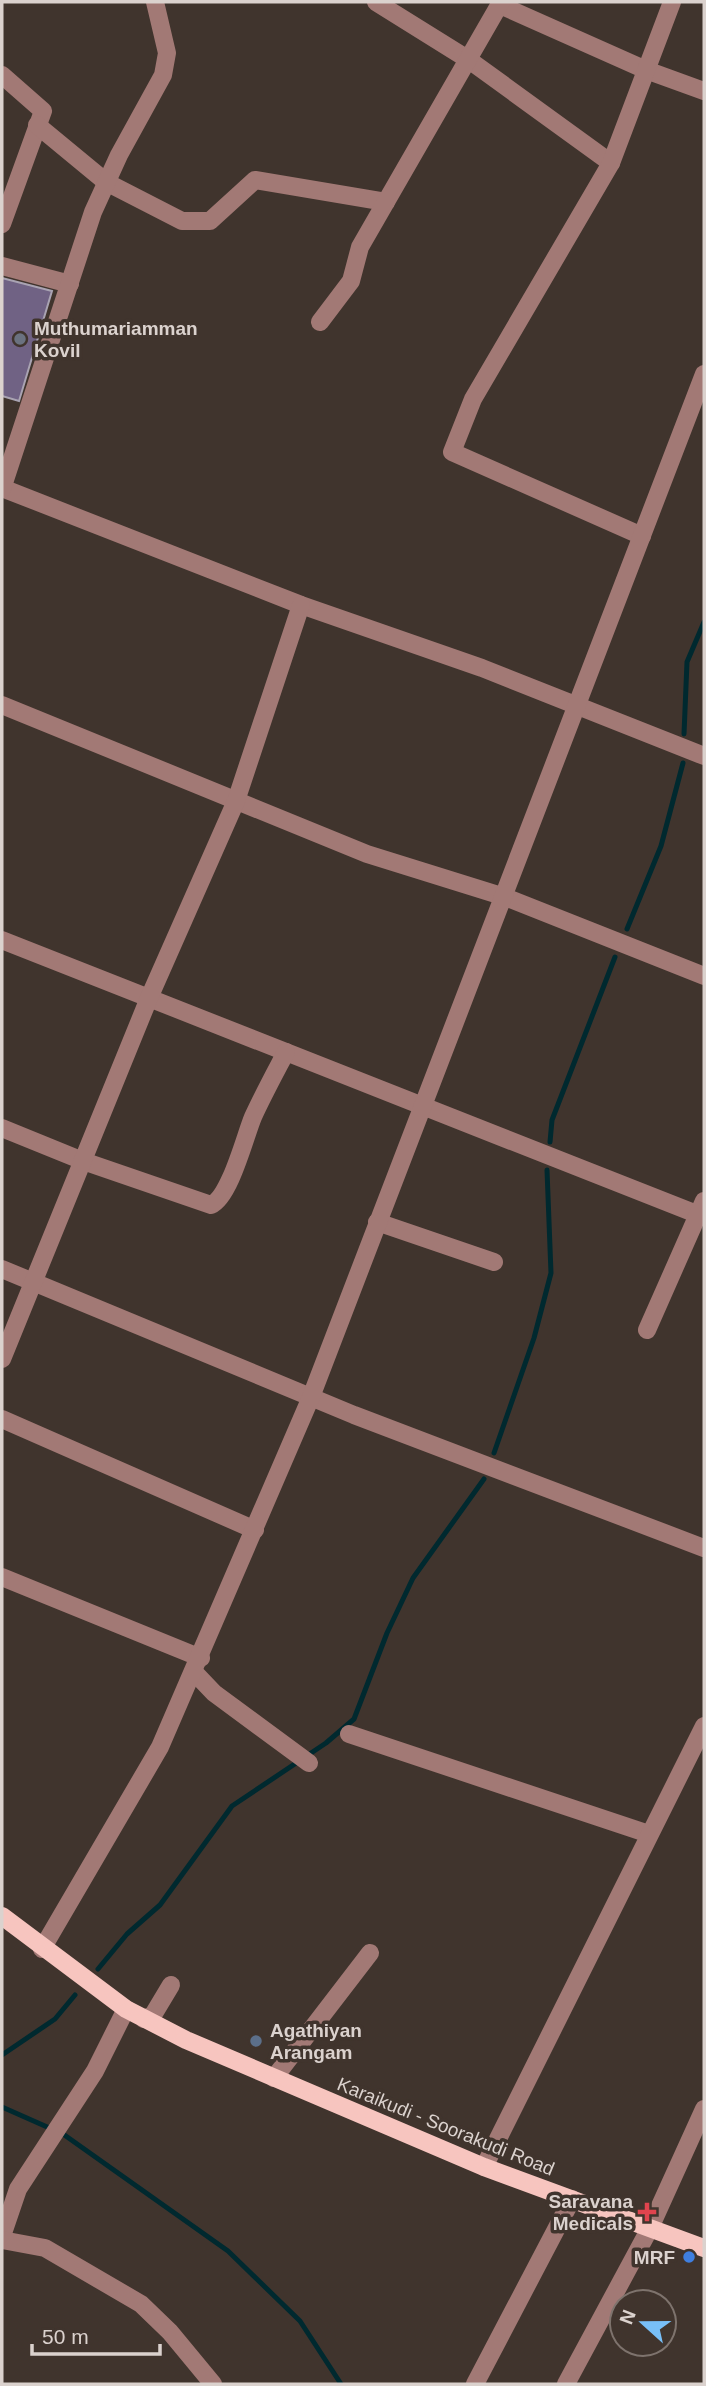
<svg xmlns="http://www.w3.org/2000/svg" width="706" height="2386" font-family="Arial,sans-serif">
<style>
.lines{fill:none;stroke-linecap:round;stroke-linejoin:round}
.stream{stroke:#00292f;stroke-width:5}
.building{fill:#706284;stroke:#a9a3b2;stroke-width:2}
.minor{stroke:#a27975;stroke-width:18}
.major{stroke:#f7c5bf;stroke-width:18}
.worship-dot{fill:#6b7280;stroke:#40342d;stroke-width:2.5}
.service-dot{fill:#5c6f8a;stroke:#40342d;stroke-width:2.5}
.health-dot{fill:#e0444e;stroke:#40342d;stroke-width:2.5}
.shop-dot{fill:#3f7fe0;stroke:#40342d;stroke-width:2.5}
.labels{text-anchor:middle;stroke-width:7;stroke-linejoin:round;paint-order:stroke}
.poi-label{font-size:19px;font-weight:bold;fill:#dbd2ce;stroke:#40342d;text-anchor:start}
.street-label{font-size:19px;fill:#dbd2ce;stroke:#40342d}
</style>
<rect width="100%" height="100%" fill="#40342d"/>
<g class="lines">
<g class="stream">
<polyline points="684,734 687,662 704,622"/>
<polyline points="627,929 661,846 683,763"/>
<polyline points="550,1142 552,1120 615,957"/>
<polyline points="494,1453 534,1338 551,1273 547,1170"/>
<polyline points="98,1969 127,1934 160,1905 232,1806 326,1743 354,1719 387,1633 413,1578 484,1479"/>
<polyline points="2,2055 55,2019 75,1995"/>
<polyline points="2,2107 63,2134 228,2251 300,2321 341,2384"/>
</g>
</g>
<polygon class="building" points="2,278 52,291 19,401 2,396"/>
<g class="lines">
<g class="minor">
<polyline points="376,2 469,60 611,163"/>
<polyline points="500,5 646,70 704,91"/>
<polyline points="2,75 43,111 2,224"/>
<polyline points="37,125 106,182 182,221 210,221 255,180 386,202"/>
<polyline points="2,266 70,284"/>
<polyline points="320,322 351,281 360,247 501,2"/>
<polyline points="2,488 301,605 482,668 704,756"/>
<polyline points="2,489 93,212 119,155 163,75 167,53 155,2"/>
<polyline points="642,536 452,452 473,399 611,163 672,2"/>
<polyline points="2,705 367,854 505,897 704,976"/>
<polyline points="2,940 704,1217"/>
<path d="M2,1128L83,1161L211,1205C230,1197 245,1136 253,1117C263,1095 275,1073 286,1052"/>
<polyline points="377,1222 494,1262"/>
<polyline points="2,1269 354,1415 704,1548"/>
<polyline points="647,1330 704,1201"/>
<polyline points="2,1359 149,998 236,801 301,605"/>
<polyline points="2,1419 255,1530"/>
<polyline points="2,1577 201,1658"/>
<polyline points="194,1672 214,1693 309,1763"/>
<polyline points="349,1734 649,1834"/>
<polyline points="42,1949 160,1747 311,1397 704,374"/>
<polyline points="144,2019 153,2015 171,1985"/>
<polyline points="274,2078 370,1953"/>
<polyline points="484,2167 704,1726"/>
<polyline points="2,2236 18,2189 95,2071 126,2009"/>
<polyline points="2,2240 45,2248 141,2304 170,2332 213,2384"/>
<polyline points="475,2384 572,2199"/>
<polyline points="566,2384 650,2228 704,2109"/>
</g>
<polyline class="major" points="2,1916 126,2009 186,2040 484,2167 704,2248"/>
</g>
<circle class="worship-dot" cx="20" cy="339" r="7"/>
<circle class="service-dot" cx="256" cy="2041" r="7"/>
<path class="health-dot" d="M643.5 2201.5h7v7h7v7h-7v7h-7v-7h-7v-7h7z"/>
<circle class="shop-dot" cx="689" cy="2257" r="7"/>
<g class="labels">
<g class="poi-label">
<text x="34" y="335">Muthumariamman<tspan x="34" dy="22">Kovil</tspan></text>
<text x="270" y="2037">Agathiyan<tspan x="270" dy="22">Arangam</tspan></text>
<text x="633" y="2208" text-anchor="end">Saravana<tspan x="633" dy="22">Medicals</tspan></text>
<text x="675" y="2264" text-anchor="end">MRF</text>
</g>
<g class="street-label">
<text transform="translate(446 2126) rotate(22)" y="7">Karaikudi - Soorakudi Road</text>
</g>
</g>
<rect width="706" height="2386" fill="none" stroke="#dbd2ce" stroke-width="7"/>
<g transform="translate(643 2323) rotate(291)"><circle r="33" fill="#40342d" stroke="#7e736d" stroke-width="2"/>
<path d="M0-5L12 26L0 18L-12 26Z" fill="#78bff7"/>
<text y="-10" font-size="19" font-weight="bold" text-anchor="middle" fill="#dbd2ce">N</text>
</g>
<path d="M32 2344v10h128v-10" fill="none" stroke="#dbd2ce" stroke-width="3.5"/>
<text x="42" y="2344" font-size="21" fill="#dbd2ce" stroke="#40342d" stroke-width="5" paint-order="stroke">50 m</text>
</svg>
